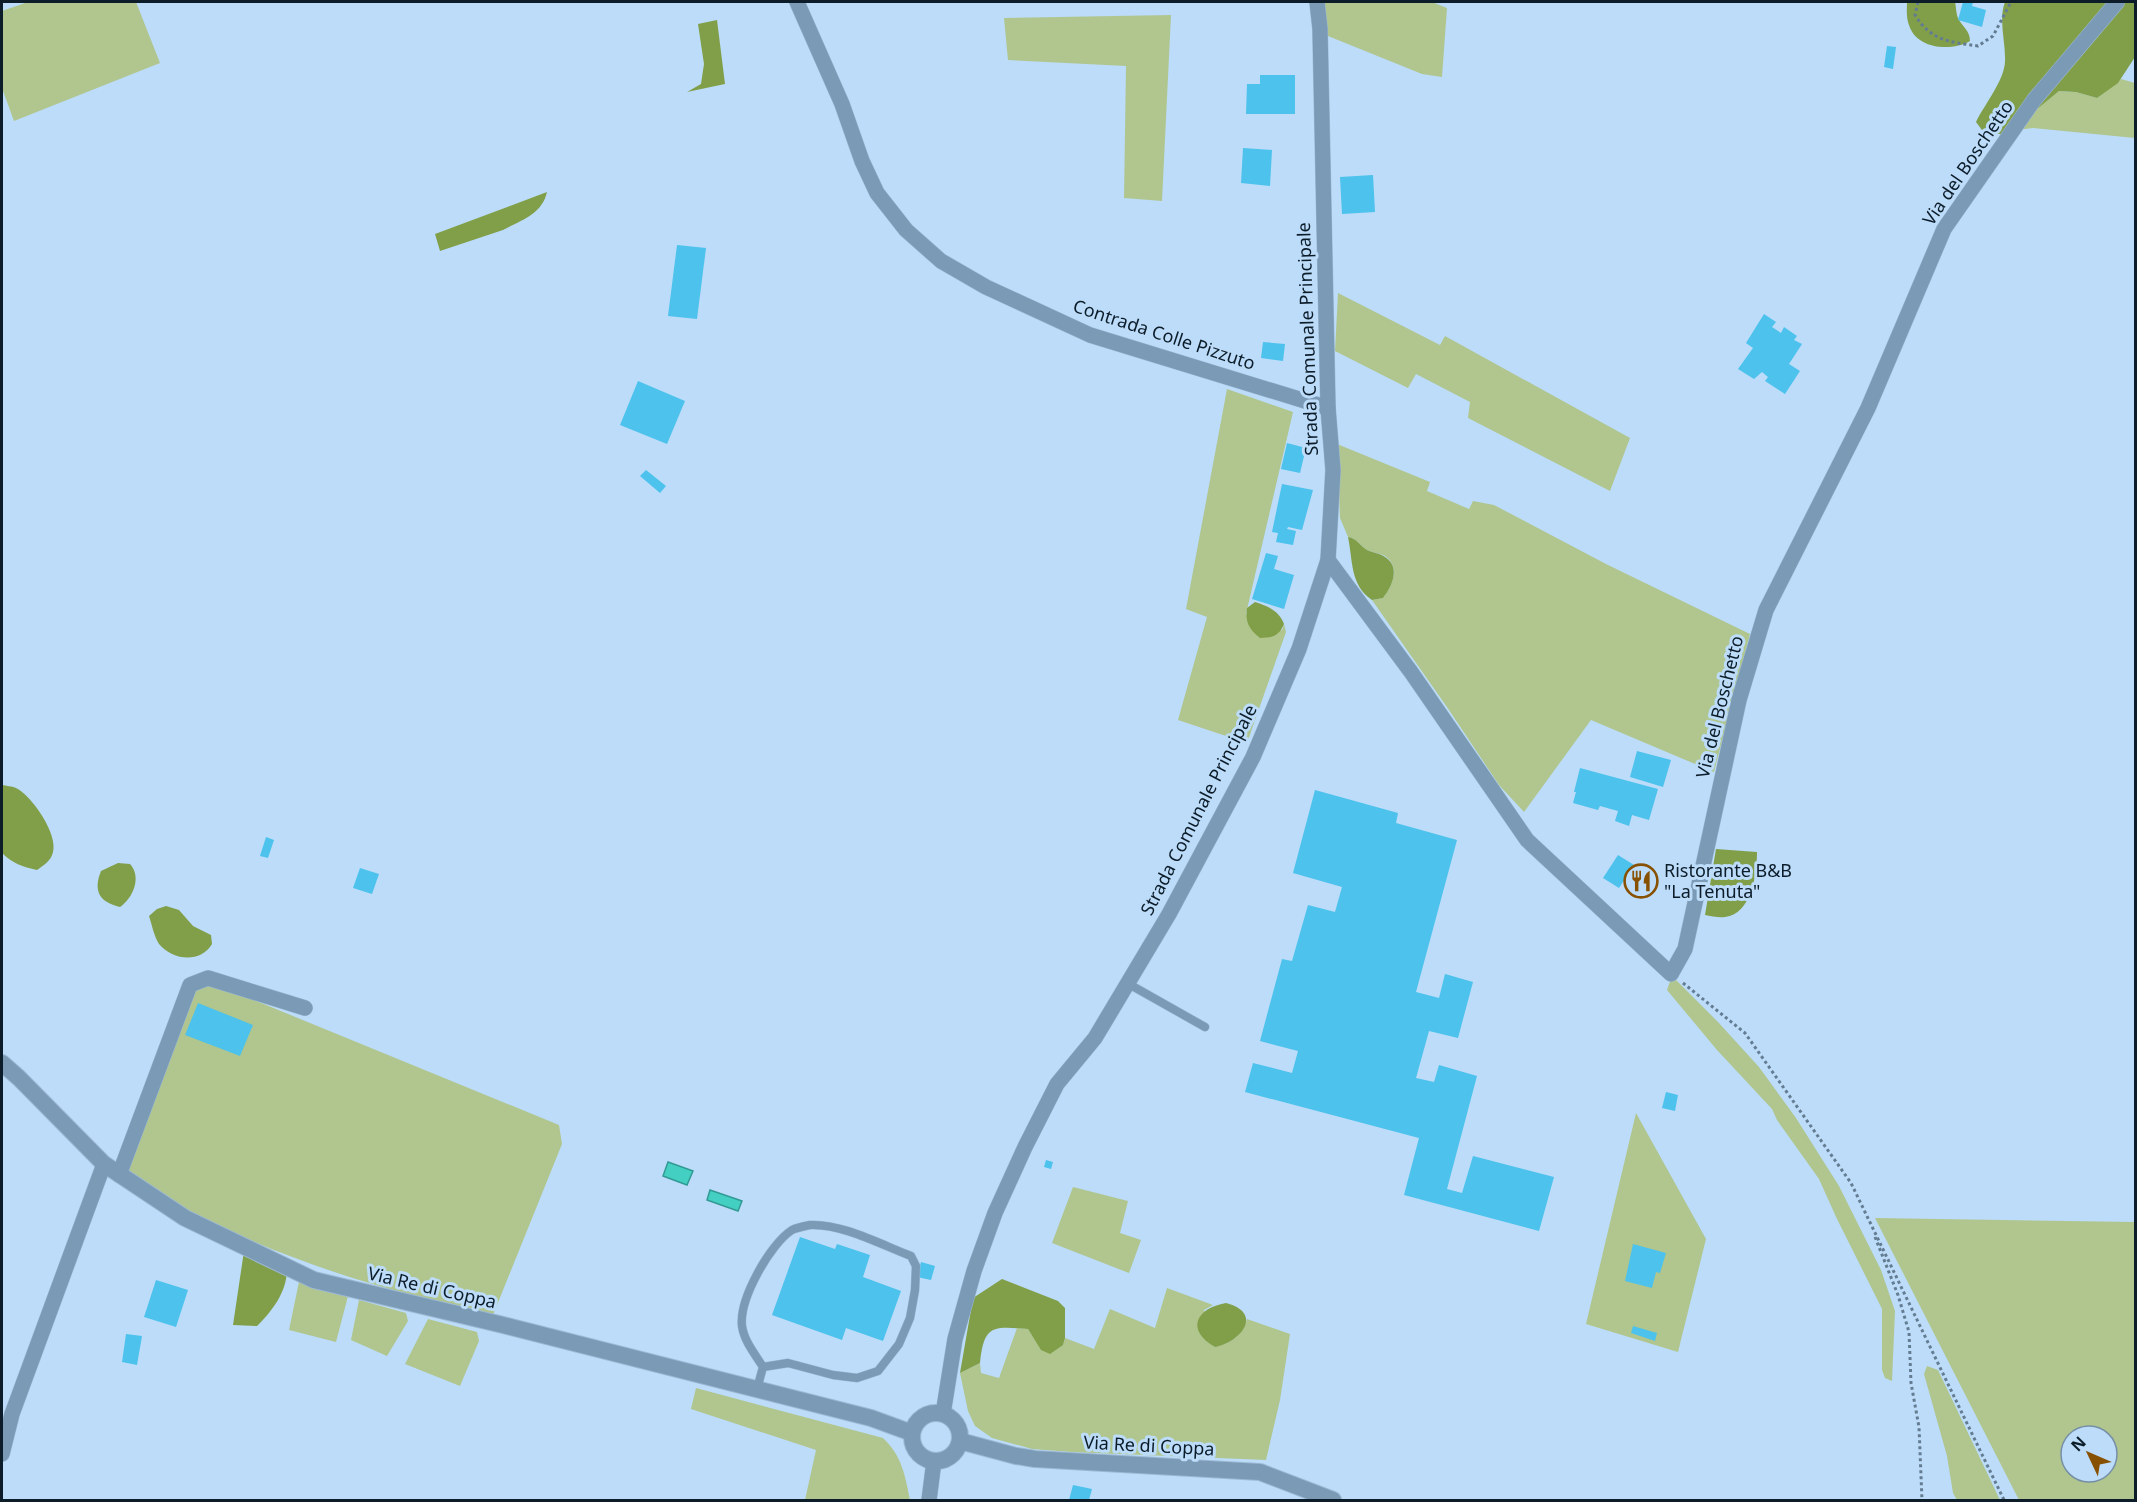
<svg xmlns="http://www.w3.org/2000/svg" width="2137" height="1502" font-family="'Noto Sans',sans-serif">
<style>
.green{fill:#b0c68e;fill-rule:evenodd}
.forest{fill:#819f48}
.water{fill:#43d0c2;stroke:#329a94;stroke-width:1.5}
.building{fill:#4cc2ec}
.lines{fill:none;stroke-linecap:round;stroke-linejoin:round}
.service-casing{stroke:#9cb9d4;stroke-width:9}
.minor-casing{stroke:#9cb9d4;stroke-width:16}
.tertiary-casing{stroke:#9cb9d4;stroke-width:18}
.path{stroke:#647c91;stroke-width:3;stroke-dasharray:3 3;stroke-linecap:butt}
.service{stroke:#7b9ab6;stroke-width:8}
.minor{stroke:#7b9ab6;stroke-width:15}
.tertiary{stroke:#7b9ab6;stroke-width:16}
.labels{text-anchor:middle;stroke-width:6;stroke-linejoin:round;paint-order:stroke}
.street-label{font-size:18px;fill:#0c1c29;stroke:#bcdcf9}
.poi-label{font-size:18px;fill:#0c1c29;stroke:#bcdcf9;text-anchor:start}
</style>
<rect width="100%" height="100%" fill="#bcdcf9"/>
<g class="green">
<polygon points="28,2 136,2 160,63 14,121 2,88 2,11"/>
<polygon points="1320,2 1432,2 1447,8 1442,77 1422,74 1323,34"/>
<polygon points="1171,15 1162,201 1124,198 1126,66 1008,60 1004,18"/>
<polygon points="2121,79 2135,83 2135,138 2033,128 2017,130 2036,108 2059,91 2076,92 2097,98"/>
<polygon points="1338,293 1440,345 1445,336 1630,438 1610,491 1468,418 1470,402 1416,374 1408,388 1335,351"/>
<polygon points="1227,389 1293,412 1246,614 1282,630 1284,624 1286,632 1247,743 1178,720 1207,617 1186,609"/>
<path d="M1337,444L1430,482L1427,491L1469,509L1473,501L1494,505L1606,564L1750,634L1714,772L1591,720L1524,812L1499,785L1449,710L1372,600L1383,598C1392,587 1401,567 1385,556C1380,553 1373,553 1367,550C1360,546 1357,538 1348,537L1340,518Z"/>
<polygon points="1672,976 1718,1022 1759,1067 1796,1118 1839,1186 1881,1270 1895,1311 1892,1381 1885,1378 1882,1370 1882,1309 1837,1219 1819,1179 1777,1120 1772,1109 1717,1050 1667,990"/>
<path d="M210,982L559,1125L562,1144L493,1315C393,1293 292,1263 200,1217C174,1204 150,1188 125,1174L195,988Z"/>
<polygon points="1636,1113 1706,1239 1678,1352 1586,1324"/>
<polygon points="1073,1187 1128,1201 1120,1233 1141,1240 1129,1273 1052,1243"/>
<path d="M1875,1218L2135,1222V1500H2019ZM2071,1436H2107V1472H2071Z"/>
<polygon points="300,1277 348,1296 336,1342 289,1330"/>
<path d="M1167,1288L1213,1305L1204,1310L1214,1347C1230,1344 1243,1335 1247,1319L1290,1334L1280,1400L1266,1460L1071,1452L1032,1449L992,1438L975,1426L968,1411L960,1373L980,1363L981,1373L999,1378L1017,1328L1028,1329L1041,1349L1063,1345L1065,1338L1094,1349L1110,1309L1155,1328Z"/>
<polygon points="359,1300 406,1313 408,1321 387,1356 351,1340"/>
<polygon points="428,1319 477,1332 479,1341 460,1386 405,1364"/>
<polygon points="1927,1366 1938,1370 2000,1500 1957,1500 1953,1493 1947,1456 1924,1374"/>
<path d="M696,1388L883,1438C902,1456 905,1475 910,1500H805L816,1450L691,1409Z"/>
</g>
<g class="forest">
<path d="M1907,2H1955C1956,6 1956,13 1958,18C1962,27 1970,30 1970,41C1951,52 1916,49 1909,25C1906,17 1907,9 1907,2Z"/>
<path d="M2005,2H2135V57L2118,83L2097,98L2076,92L2059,91L2006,134H1985L1976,122C1984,105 2004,81 2005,62C2006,42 1998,20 2005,2Z"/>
<polygon points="717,20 725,84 687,92 701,84 704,64 698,24"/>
<path d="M547,192C542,214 522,220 503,230L440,251L435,234Z"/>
<path d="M1348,537C1357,538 1360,546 1367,550C1373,553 1380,553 1385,557C1401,567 1392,587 1383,598L1372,600C1350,585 1353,561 1348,537Z"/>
<path d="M1255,602C1268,606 1279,611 1284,624C1279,636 1272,638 1260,638C1249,629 1245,622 1247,608Z"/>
<path d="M2,785C6,786 12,786 16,788C32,796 58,834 53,852C51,861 44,865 37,870C23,867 12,863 2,853Z"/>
<path d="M1716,849L1757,852C1757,873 1752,914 1725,917C1719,918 1711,916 1705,915Z"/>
<path d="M118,863L130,864C142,877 133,898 120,907C99,902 93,891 101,871Z"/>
<path d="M166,906L179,910L193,926L211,935L212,944C201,963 173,961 159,944C154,936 152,925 149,916L157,909Z"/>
<path d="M244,1251L287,1271C286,1293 272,1311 257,1326L233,1325Z"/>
<path d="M1002,1279L1058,1301L1065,1308V1338L1063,1345L1050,1354L1041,1350L1028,1329C992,1326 984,1325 980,1363L960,1373L973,1298Z"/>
<path d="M1226,1303C1264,1313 1241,1342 1215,1347C1185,1330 1196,1308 1226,1303Z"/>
</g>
<g class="water">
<polygon points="668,1162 693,1171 687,1185 663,1176"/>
<polygon points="710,1190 742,1201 738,1211 707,1200"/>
</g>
<g class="building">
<polygon points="1963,2 1973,2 1972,6 1986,10 1982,27 1958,20"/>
<polygon points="1887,46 1896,47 1893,69 1884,67"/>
<polygon points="1260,75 1295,75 1295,114 1246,114 1247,84 1260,84"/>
<polygon points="1243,148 1272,150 1270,186 1241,183"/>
<polygon points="1373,175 1375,212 1342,214 1340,177"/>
<polygon points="677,245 706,248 697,319 668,316"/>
<polygon points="1764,314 1776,322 1772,327 1781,333 1784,327 1797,336 1794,340 1802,344 1789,364 1800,371 1785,394 1765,381 1768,377 1762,372 1754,379 1738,369 1753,348 1746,343"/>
<polygon points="1263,342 1285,344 1283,361 1261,358"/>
<polygon points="638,381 685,401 667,444 620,425"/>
<polygon points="1287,443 1306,448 1300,473 1281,469"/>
<polygon points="646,470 666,486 660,493 640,476"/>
<polygon points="1282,484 1313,490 1302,530 1288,527 1287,529 1296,531 1293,545 1276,542 1278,533 1272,532"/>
<polygon points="1266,553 1278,556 1274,569 1294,575 1284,609 1252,599"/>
<polygon points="1637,751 1671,760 1663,787 1630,777"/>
<polygon points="1580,768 1658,789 1649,820 1632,815 1629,826 1615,821 1618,811 1600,806 1598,810 1573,803 1576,792 1574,792"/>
<polygon points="1315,790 1398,813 1396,823 1457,840 1416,992 1439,998 1445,974 1473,982 1458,1038 1429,1031 1416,1078 1434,1082 1439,1065 1477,1076 1447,1189 1462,1193 1473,1156 1554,1177 1539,1231 1404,1195 1419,1138 1245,1092 1253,1063 1292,1073 1298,1051 1260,1041 1282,959 1292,961 1308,905 1335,912 1342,887 1293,873"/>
<polygon points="266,837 274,840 268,858 260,856"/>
<polygon points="1618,855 1634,865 1619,888 1603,878"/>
<polygon points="360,868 379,874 372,894 353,888"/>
<polygon points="198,1003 253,1025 240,1056 185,1035"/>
<polygon points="1666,1092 1678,1095 1675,1111 1662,1108"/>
<polygon points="1046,1160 1053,1162 1051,1169 1044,1167"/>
<polygon points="800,1237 835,1249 837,1244 870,1255 863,1277 901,1291 883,1341 846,1328 842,1340 772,1315"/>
<polygon points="1633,1244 1666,1253 1660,1273 1656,1272 1652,1288 1625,1281"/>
<polygon points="921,1262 935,1266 931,1280 917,1277"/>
<polygon points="156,1280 188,1290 176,1327 144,1317"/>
<polygon points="1633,1326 1657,1333 1655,1341 1631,1333"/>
<polygon points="126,1334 142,1336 137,1365 122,1362"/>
<polygon points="1073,1485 1092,1489 1089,1500 1069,1500"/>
</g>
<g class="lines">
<defs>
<g id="service">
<polyline points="1127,983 1205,1027"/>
<path d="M757,1389L763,1367C755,1354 744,1341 742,1326C739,1299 770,1244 792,1230C796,1228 805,1226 810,1225C841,1223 882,1245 911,1256L916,1266L915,1290L910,1318L899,1344L878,1371L857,1378L833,1375L788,1363L763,1367"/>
</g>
<g id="minor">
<polyline points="797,2 842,104 862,161 877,193 906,230 941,261 986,287 1090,335 1328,408"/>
<polyline points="1328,560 1411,672 1527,840 1671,974 1685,949 1739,700 1766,610 1868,408 1944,229 2034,100 2117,2"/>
<polyline points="119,1175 190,985 208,978 305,1008"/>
<polyline points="943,1414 955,1339 974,1271 995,1213 1025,1147 1057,1084 1095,1038 1169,914 1253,757 1299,649 1328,560 1333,470 1328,408 1320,29 1317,2"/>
<polyline points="2,1454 12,1414 104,1164"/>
<polyline points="929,1500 934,1461"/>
</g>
<g id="tertiary">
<polyline points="2,1063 19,1078 104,1164 185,1218 314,1280 499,1324 871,1418 912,1433"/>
<circle cx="936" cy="1437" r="24"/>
<polyline points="960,1441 1016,1456 1035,1459 1260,1472 1333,1500"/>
</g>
</defs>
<use href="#service" class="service-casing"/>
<use href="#minor" class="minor-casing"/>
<use href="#tertiary" class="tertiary-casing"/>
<g class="path">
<path d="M1918,2L1915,15C1931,41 1950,42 1978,46L1993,36L2011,2"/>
<polyline points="1683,983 1745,1033 1851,1183 2004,1500"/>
<polyline points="1875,1237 1898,1295 1909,1332 1911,1383 1919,1427 1922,1500"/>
</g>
<use href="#service" class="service"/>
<use href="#minor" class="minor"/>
<use href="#tertiary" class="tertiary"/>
</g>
<defs>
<symbol id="restaurant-ring" viewBox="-11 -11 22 22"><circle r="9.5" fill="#bcdcf9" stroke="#885102" stroke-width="1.5"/><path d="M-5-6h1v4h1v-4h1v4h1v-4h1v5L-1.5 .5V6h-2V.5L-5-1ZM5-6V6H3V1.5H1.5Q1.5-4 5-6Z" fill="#885102"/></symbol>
</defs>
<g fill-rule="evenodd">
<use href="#restaurant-ring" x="1622" y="862" width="38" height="38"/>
</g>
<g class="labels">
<g class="street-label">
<text transform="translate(1968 163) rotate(-56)" y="6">Via del Boschetto</text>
<text transform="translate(1164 335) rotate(18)" y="6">Contrada Colle Pizzuto</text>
<text transform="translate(1308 339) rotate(-92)" y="6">Strada Comunale Principale</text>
<text transform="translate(1720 707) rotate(-76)" y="6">Via del Boschetto</text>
<text transform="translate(1199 810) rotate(-63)" y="6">Strada Comunale Principale</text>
<text transform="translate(432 1288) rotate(13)" y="6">Via Re di Coppa</text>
<text transform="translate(1149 1446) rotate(3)" y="6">Via Re di Coppa</text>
</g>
<g class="poi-label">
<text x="1664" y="877">Ristorante B&amp;B<tspan x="1664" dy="21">"La Tenuta"</tspan></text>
</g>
</g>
<rect width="2137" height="1502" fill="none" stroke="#0c1c29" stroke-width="6"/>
<g transform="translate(2089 1454) rotate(314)"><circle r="28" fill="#bcdcf9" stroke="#768fa6" stroke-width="1.5"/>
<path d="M0-4.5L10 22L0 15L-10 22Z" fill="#885102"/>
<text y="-9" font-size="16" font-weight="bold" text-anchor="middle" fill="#0c1c29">N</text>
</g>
</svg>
